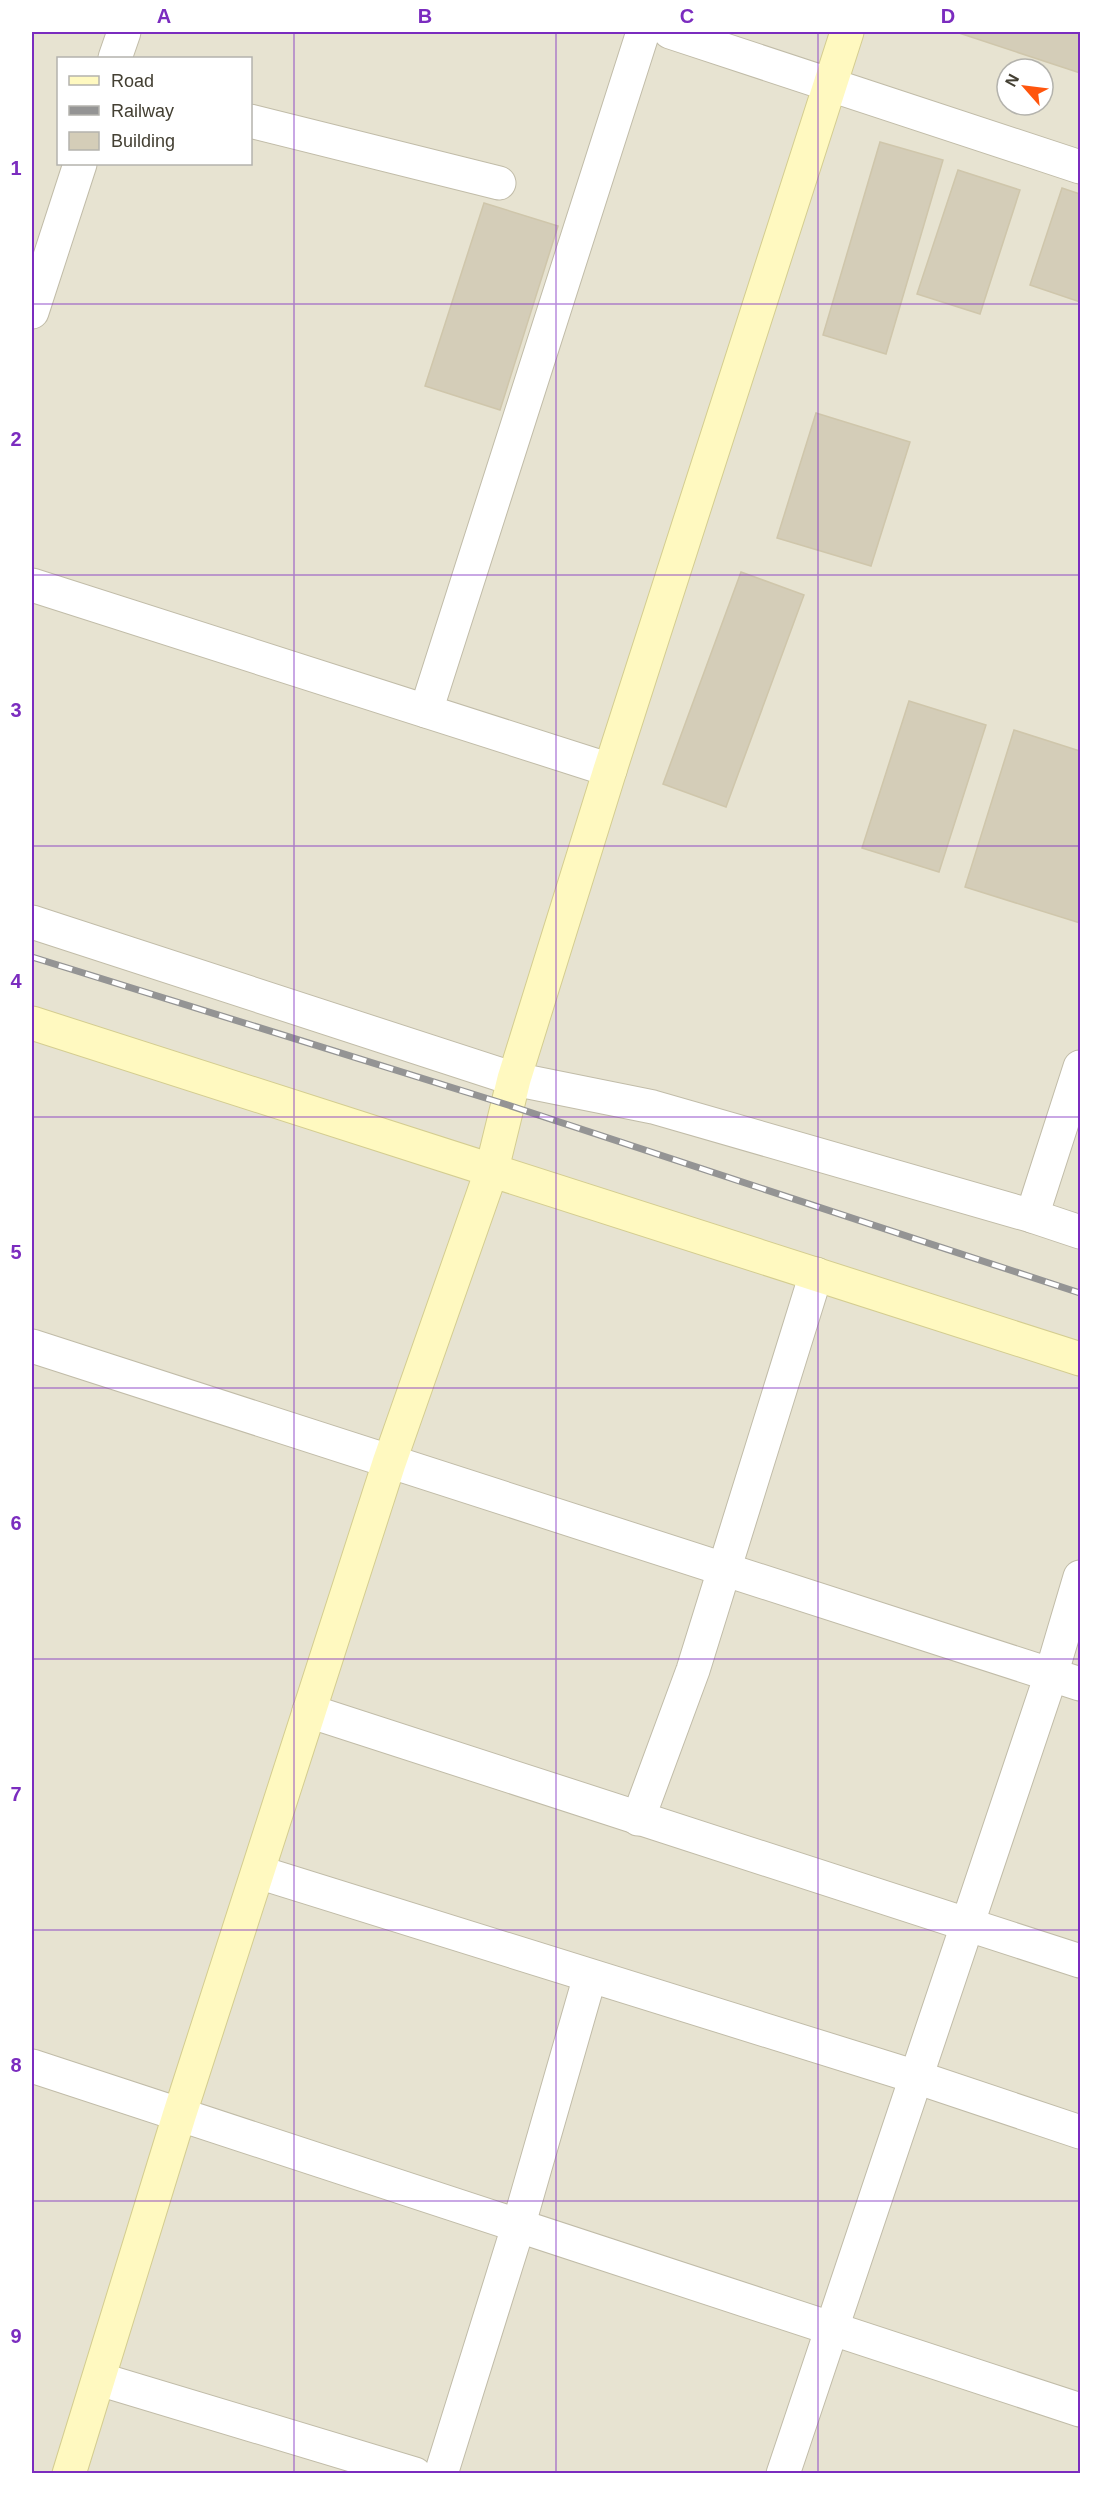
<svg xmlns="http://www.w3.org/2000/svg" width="1112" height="2505" font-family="Arial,sans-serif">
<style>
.residential{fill:#e7e3d1;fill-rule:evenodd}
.building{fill:#d4cdb8;stroke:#cfc6ab;stroke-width:1.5}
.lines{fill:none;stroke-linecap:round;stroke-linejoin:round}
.street-casing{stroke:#c1bca8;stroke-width:35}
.secondary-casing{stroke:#d4cd90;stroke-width:35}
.street{stroke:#fff;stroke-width:33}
.secondary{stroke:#fff9c0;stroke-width:33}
.rail-casing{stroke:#949494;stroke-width:7}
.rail{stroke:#fff;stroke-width:4.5;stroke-dasharray:14;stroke-linecap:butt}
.grid{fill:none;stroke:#7b2cbf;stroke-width:1.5;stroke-opacity:0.55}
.neatline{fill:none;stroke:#7b2cbf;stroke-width:2}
.grid-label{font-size:20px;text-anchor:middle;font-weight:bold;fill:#7b2cbf}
</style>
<rect width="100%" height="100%" fill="#f2f0e3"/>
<path class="residential" d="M32,32H1080V2473H32ZM58,58H250V164H58ZM1007,69H1043V105H1007Z"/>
<g class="building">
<polygon points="956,32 1080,32 1080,73"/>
<polygon points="880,142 943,160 886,354 823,335"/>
<polygon points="958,170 1020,190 980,314 917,294"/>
<polygon points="1062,188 1080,194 1080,302 1030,285"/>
<polygon points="484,203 558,226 500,410 425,386"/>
<polygon points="816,413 910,442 871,566 777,538"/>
<polygon points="741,572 804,595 726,807 663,784"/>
<polygon points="909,701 986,725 939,872 862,848"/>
<polygon points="1014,730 1080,751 1080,923 965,887"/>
</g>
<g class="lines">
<defs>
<g id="street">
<polyline points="670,32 1080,167"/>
<polyline points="115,58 124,32"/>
<polyline points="250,121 499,183"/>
<polyline points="32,312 80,164"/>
<polyline points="32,585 610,770"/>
<polyline points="426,711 643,32"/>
<polyline points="32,922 514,1079 653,1107 1032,1216 1080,1232"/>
<polyline points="1032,1216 1080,1067"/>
<polyline points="32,1346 1080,1684"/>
<polyline points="309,1711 1080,1961"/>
<polyline points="638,1819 693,1670 816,1274"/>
<polyline points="258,1872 916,2077 1080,2132"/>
<polyline points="32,2066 1080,2410"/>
<polyline points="99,2379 415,2474"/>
<polyline points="441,2474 518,2227 590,1976"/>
<polyline points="783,2474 1051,1675 1080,1577"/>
</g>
<g id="secondary">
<polyline points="32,1023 1080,1359"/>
<polyline points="69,2474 179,2116 389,1463 492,1169 514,1079 610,770 847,32"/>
</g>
</defs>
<use href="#street" class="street-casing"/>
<use href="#secondary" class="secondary-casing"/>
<use href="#street" class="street"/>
<use href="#secondary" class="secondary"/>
<defs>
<polyline id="rail" points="32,957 508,1105 1080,1293"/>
</defs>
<use href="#rail" class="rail-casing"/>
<use href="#rail" class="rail"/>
</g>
<path class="grid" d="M294,32V2474M556,32V2474M818,32V2474M32,304H1080M32,575H1080M32,846H1080M32,1117H1080M32,1388H1080M32,1659H1080M32,1930H1080M32,2201H1080"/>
<rect width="1112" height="2505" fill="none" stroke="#ffffff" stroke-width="66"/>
<rect x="57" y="57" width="195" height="108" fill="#ffffff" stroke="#b4b3ad" stroke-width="1.5"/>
<rect x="69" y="76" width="30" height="9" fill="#fff9c0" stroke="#b4b3ad" stroke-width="1.5"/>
<text x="111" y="87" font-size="18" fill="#444033">Road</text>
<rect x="69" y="106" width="30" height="9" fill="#949494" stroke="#b4b3ad" stroke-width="1.5"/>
<text x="111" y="117" font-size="18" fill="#444033">Railway</text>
<rect x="69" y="132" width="30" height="18" fill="#d4cdb8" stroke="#b4b3ad" stroke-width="1.5"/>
<text x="111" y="147" font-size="18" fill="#444033">Building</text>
<g transform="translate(1025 87) rotate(298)"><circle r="28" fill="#ffffff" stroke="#b4b3ad" stroke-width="1.5"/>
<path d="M0-4.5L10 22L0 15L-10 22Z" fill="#ff550d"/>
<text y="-9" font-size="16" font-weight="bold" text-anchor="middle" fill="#444033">N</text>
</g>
<rect x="33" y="33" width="1046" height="2439" class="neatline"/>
<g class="grid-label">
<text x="164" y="23">A</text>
<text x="425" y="23">B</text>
<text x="687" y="23">C</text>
<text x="948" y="23">D</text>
<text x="16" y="175">1</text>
<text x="16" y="446">2</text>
<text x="16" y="717">3</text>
<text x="16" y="988">4</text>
<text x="16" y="1259">5</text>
<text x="16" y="1530">6</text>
<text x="16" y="1801">7</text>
<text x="16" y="2072">8</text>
<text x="16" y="2343">9</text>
</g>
</svg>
